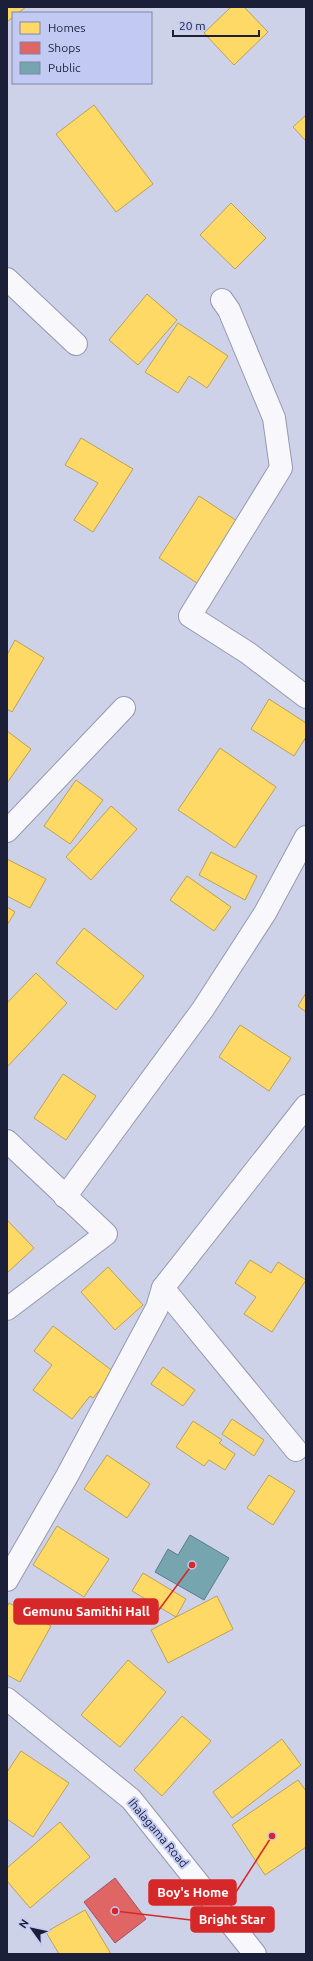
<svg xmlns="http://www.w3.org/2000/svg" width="313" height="1961" font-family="Ubuntu,sans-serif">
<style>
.homes{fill:#ffd966;stroke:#bba158}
.shops{fill:#e06666;stroke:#a55158}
.public{fill:#76a5af;stroke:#5b7d8b}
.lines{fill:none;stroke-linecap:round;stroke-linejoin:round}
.minor-casing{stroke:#9599af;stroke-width:24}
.minor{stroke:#f8f8fc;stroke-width:22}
.labels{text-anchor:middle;stroke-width:4;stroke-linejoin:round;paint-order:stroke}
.street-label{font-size:12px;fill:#1b1f38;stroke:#c2caf3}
.leader{fill:none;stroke:#d62828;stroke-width:1.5}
.callout-dot{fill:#d62828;stroke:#c2caf3;stroke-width:1.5}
.callout{fill:#d62828;stroke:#d62828;stroke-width:1.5}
.callout-label{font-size:13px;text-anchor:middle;font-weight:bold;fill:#fff}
</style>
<rect width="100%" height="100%" fill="#cdd2e8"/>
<g class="homes">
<polygon points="7,7 26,7 18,13 13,13 13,17 7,22"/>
<polygon points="231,7 244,7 268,32 234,65 204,33"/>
<polygon points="94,105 153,184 116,212 56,134"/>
<polygon points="306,115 306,141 293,127"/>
<polygon points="231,203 266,238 235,269 200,235"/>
<polygon points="147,294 177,320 138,365 109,340"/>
<polygon points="178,323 228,356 207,388 189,376 178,393 145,372"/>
<polygon points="81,438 133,469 93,532 74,520 98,483 65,465"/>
<polygon points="199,496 237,521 197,583 159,558"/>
<polygon points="15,640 44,658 12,712 7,709 7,655"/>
<polygon points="269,699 306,723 306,737 294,756 251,729"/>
<polygon points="7,731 31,749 7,783"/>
<polygon points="220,748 276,787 235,848 178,810"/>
<polygon points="76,780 103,800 70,844 44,826"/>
<polygon points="111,806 137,829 91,880 66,857"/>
<polygon points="211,852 257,876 245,900 199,875"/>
<polygon points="7,859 46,879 30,908 7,896"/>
<polygon points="187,876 231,907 214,931 170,900"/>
<polygon points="7,907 15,912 7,925"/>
<polygon points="84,928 144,976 116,1010 56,963"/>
<polygon points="36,973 67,1003 7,1067 7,1003"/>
<polygon points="306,993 306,1012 298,1006"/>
<polygon points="240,1025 291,1058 269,1091 219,1057"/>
<polygon points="63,1074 96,1096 66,1140 34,1118"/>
<polygon points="7,1220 34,1248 7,1273"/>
<polygon points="250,1260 271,1273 278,1262 306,1280 272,1332 244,1314 256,1297 235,1283"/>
<polygon points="108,1267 143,1305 115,1330 81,1292"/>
<polygon points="53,1326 114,1372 93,1398 90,1396 72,1419 33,1390 52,1365 34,1351"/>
<polygon points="163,1367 195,1390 183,1406 151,1384"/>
<polygon points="232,1419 264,1440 254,1456 222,1434"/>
<polygon points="193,1421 222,1440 219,1443 235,1454 225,1470 209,1460 204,1466 176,1447"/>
<polygon points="107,1455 150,1484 127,1518 84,1489"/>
<polygon points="269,1475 295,1491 273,1525 247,1508"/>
<polygon points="57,1526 109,1559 84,1597 33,1565"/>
<polygon points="143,1573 186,1599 176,1617 132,1591"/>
<polygon points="217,1596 233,1629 168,1663 151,1630"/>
<polygon points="9,1603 51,1626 20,1682 7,1675 7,1607"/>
<polygon points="128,1660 166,1692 120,1747 81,1715"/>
<polygon points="182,1716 211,1741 162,1796 134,1770"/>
<polygon points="282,1739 301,1765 232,1818 213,1792"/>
<polygon points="21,1751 69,1783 33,1837 7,1819 7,1772"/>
<polygon points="298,1780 306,1791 306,1847 265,1875 232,1825"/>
<polygon points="60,1822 90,1857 30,1908 7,1881 7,1868"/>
<polygon points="85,1910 111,1954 59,1954 46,1932"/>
</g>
<polygon class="shops" points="115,1878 146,1919 115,1943 84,1902"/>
<polygon class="public" points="190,1535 229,1558 204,1600 155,1572 168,1549 178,1555"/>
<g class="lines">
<defs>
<g id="minor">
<polyline points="7,279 76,344"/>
<polyline points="222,300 229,310 274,418 281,468 190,616 248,653 306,697"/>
<polyline points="7,831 124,708"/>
<polyline points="7,1141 106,1234 7,1309"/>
<polyline points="65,1197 203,1009 265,913 306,837"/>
<polyline points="163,1288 296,1450"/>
<polyline points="7,1580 67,1476 157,1308 163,1288 306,1106"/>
<polyline points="7,1699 131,1799 255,1954"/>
</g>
</defs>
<use href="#minor" class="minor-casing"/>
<use href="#minor" class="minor"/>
</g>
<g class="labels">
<g class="street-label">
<text transform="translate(158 1833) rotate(50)" y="4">Ihalagama Road</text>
</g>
</g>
<path class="leader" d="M192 1565L158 1611M272 1836L236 1892M115 1911L191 1920"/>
<g class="callout-dot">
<circle cx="192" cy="1565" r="4"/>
<circle cx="272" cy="1836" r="4"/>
<circle cx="115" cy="1911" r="4"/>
</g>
<g class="callout">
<rect x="14" y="1599" width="144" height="25" rx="4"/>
<rect x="149" y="1880" width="87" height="25" rx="4"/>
<rect x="191" y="1907" width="83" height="25" rx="4"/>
</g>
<g class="callout-label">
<text x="86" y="1616">Gemunu Samithi Hall</text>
<text x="193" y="1897">Boy's Home</text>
<text x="232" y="1924">Bright Star</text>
</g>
<rect width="313" height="1961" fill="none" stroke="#1b1f38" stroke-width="16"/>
<rect x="12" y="12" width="140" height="72" fill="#c2caf3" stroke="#7f86a8"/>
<rect x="20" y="22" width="20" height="12" fill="#ffd966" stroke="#7f86a8"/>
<text x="48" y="32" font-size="12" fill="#1b1f38">Homes</text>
<rect x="20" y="42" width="20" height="12" fill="#e06666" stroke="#7f86a8"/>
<text x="48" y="52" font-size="12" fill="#1b1f38">Shops</text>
<rect x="20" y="62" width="20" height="12" fill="#76a5af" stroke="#7f86a8"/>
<text x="48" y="72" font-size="12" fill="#1b1f38">Public</text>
<g transform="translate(32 1929) rotate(303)" stroke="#c2caf3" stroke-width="3" paint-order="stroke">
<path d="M0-3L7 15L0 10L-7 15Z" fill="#1b1f38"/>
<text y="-6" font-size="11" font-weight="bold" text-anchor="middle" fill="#1b1f38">N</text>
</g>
<path d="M173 30v6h86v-6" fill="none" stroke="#1b1f38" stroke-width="2"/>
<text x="179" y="30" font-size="12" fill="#1b1f38" stroke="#c2caf3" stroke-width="3" paint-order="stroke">20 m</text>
</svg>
